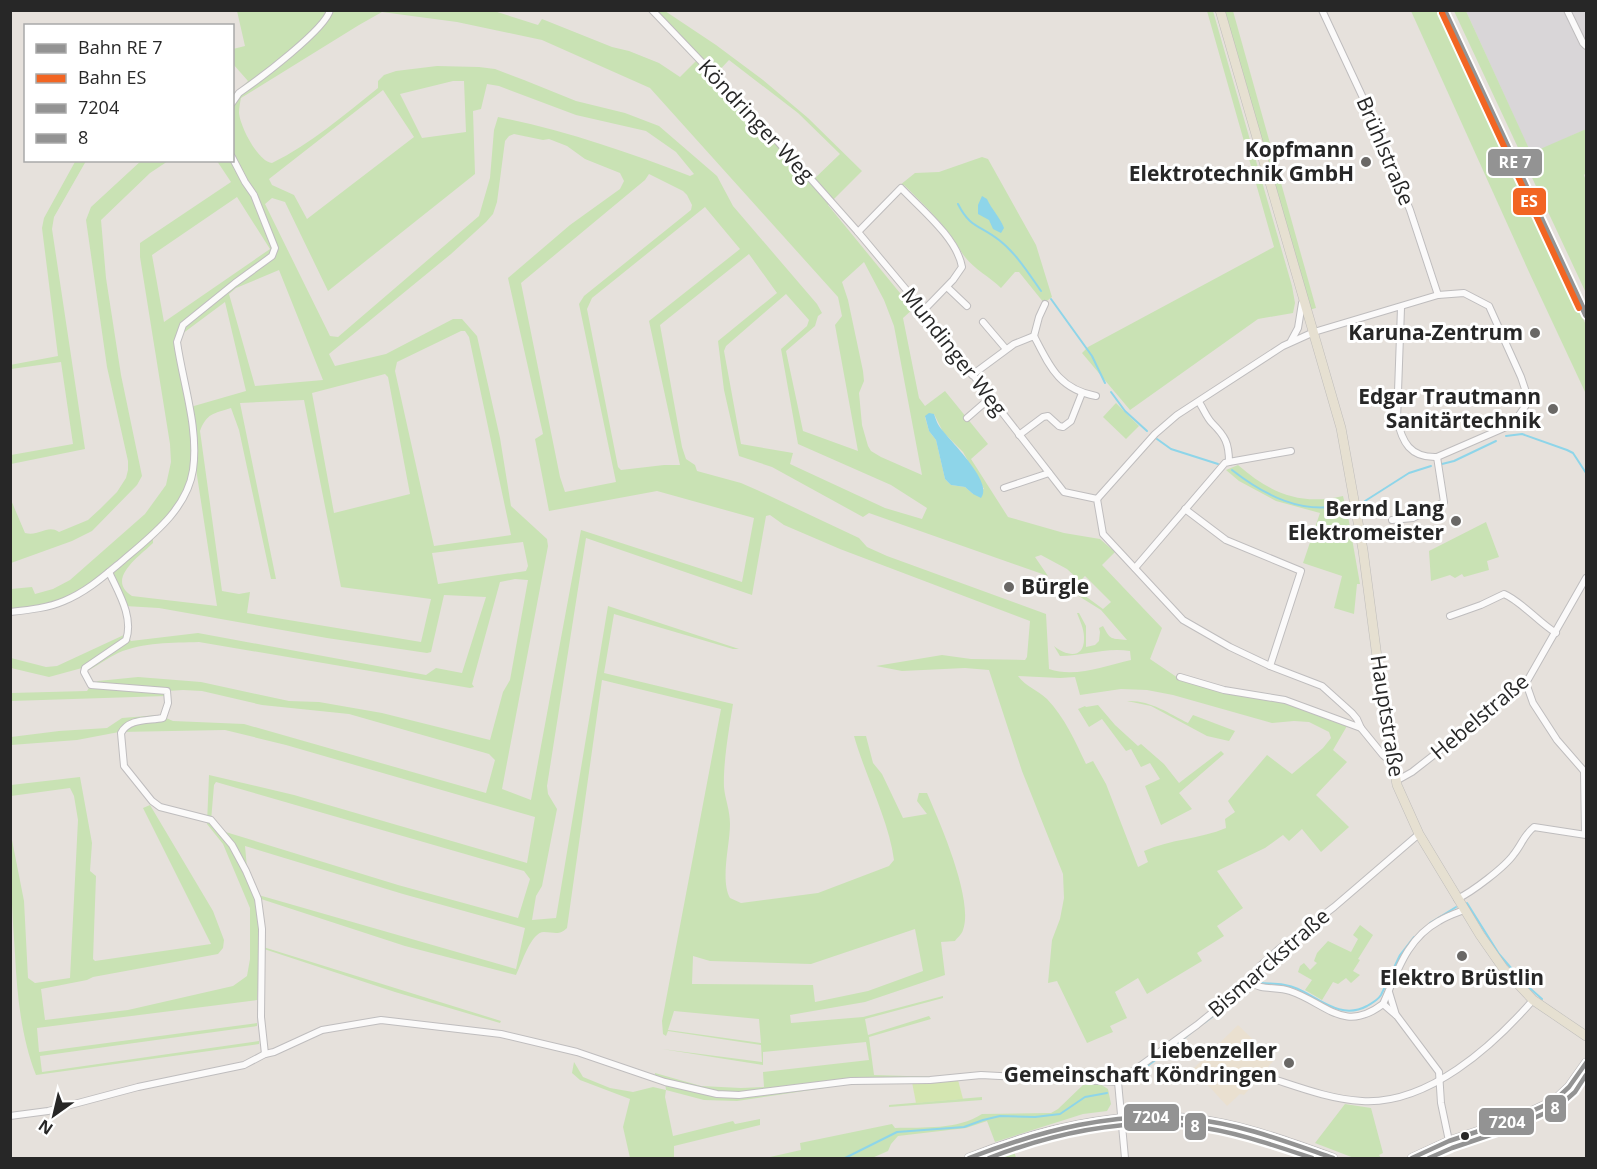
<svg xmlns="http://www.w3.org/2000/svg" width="1597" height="1169" font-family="'Open Sans',sans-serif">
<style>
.industrial{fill:#d9d6d8}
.education{fill:#eae0d0}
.green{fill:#c9e2b4;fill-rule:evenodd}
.pitch{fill:#d4e6b1}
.water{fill:#8ed5e9}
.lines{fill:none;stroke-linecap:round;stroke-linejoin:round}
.stream{stroke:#8ed5e9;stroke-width:2}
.street-casing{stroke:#bfbdbe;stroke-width:8}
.secondary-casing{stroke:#bfbdbe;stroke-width:10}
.primary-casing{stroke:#bfbdbb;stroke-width:10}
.street{stroke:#fbfafa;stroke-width:6}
.secondary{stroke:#fbfafa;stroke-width:8}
.primary{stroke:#e6e0d1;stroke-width:9}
.bus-1-casing{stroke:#fff;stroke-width:9}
.bus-2-casing{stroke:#fff;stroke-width:9}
.bus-1{stroke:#939393;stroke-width:4.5}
.bus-2{stroke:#939393;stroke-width:4.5}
.rail-1-casing{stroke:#fff;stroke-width:10}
.rail-2-casing{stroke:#fff;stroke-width:10}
.rail-1{stroke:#939393;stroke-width:6}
.rail-2{stroke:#f26522;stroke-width:6}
.poi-dot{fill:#6a6866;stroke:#fff;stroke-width:2}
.bus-dot{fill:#272727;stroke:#fff;stroke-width:2}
.labels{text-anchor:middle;stroke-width:6;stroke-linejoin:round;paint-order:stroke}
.street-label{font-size:21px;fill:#272727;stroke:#fff}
.poi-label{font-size:21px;font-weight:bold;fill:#272727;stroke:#fff;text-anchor:end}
.line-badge{stroke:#fff;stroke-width:2}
.badge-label{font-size:16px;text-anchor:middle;font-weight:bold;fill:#fff}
</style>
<rect width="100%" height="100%" fill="#e6e1dc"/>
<polygon class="industrial" points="1466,11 1586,11 1586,129 1531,154"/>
<polygon class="education" points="1238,1025 1274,1060 1244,1095 1240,1094 1227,1106 1193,1069"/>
<g class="green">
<path d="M431,10L494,11L538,25L542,19L612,47L629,51L659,63L680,77L698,59L652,11H665L716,45L763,80L808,118L862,171L828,205L913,309L903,318L919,398L925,406L945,391L988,444L971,459L1008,517L1064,533L1100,539L1115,552L1102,565L1162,628L1150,659L1181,680L1223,692L1283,702L1347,726L1333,750L1347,762L1316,795L1349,827L1321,852L1302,829L1289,841L1283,835L1265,848L1217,871L1243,908L1217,926L1224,936L1197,953L1202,961L1147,994L1138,978L1115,992L1127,1018L1110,1026L1113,1032L1087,1043L1057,981L1048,983L1052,940L1060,919L1064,898L1063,874L1022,771L989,670L965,668L902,671L876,666L942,655L971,659L1025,660L1027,657L1030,621L840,549L784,525L770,515L766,516L752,595L586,538L547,786L548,794L557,809L542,886L536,896L532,920L556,918L608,606L739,649H733L614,614L604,673L733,704C729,729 723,763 724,787C725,799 730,810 730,824C730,845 720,880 730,898L741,903L818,893L889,866L894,860C889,821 865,775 854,736H866L873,763L882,774L903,818L927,814L917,801L919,793H927C940,823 974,900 963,930C962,934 957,938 955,941L941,942L945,975L865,1002L790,1015L791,1023L863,1017L943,996V998L865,1019L868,1035L929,1016L931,1019L869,1037L874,1075L939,1077L851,1084L737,1101L704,1100L666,1090L665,1097L673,1136L733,1121L735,1124L760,1119V1125L674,1146V1158H630L623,1127L630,1099L580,1080L572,1073L574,1062L583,1077L610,1088L633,1092L653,1087L666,1090L665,1082L655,1078V1073L701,1086L741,1088L764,1087L763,1072L869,1060L866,1042L763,1052V1065L662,1049L762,1062L761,1045L668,1031L666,1036L663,1034L662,1021L721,709L602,680L567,928C559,936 554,932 544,932C531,932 522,963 516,975L405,946L258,898L260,946L501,1021L500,1023L395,992L261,948L257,1000L37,1028L39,1052L257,1023V1026L40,1056L42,1072L259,1041V1044L36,1075C21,1037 17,994 15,954C12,912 10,871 10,830L24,901L28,978L35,983L70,978L78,820L74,796L70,788L11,796V785L80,777L92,843L90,871L96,876L93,959L95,961L211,944L143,808L150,805L213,911L224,940L223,948L218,954L93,977L87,980L41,989L45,1020L128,1010L233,986L247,976L250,959V908L223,844L207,824L209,775L294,795L527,863L535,817L286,745L225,730L119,732L77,740L11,745V737L59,731L107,728L122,718L159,715L173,721L244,724L486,793L495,760L489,754L349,714L262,705L202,691L183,690L167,691L166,696L11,701V693L87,691L91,685L98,681L138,677L201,682L289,701L319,702L382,713L490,740L503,692L510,680L528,580L515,579L500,582L472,684L474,687L470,688L199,642C172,643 143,642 118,653C108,658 98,665 89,670L82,668L49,677L11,668V658L46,667L57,666L126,634L131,641L198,633L426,675L436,668L462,673L486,597L444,595L431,652L427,653L327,638L159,608L125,606L109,570L94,583L64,600L11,611V589L32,587L35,594L53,589L70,580L145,514L166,485L171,462L170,444L140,257V243L231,182L217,161L232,160L233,97L248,81L233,64V49L245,46L237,11ZM382,12L457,22L542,40L650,88L838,297L842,316L835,325L858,451L803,431L786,351L815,326L818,316L822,313L817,304L733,206L717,176L659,126L625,113L576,101L524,80L495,69L479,67L437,66L396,71L384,75L378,81V88C344,115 311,144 272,163C258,162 240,126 239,113C239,108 240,103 241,98L359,25ZM729,60L798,113L840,154L813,180L714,76ZM453,81H464L466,132L422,138L400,94ZM487,84L499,86L576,115L646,131L676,152L694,174L690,176C628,152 564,130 498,117L494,130L490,178L479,216L338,337L330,336L265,204L272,198L285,202L328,291L475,174L473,111L481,109ZM383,90L414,137L307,219L294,195L272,185L269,179ZM514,134L543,140L549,139L567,146L585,159L620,173L624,181L620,189L570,225L508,278L543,434L535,439L549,511L657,491L754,518L742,582L581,530L531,800L502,789L548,546L547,539L511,506L500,438L477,336L462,319H453L386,354L335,366L329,354L451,254L486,222L493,214L497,202L505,141L509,136ZM649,174L683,191L687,195L692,205L691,210L584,296L579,304L616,482L565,492L560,477L521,283L645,180ZM237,197L270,249L164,322L152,255ZM705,207L740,249L649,321L680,465H664L621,470L618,467L587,309L592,298ZM749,254L777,293L718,341L724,390L739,456L772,467L863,517L869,513L1048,576L1035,557L1041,555L1067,569L1080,581L1085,576L1111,602L1103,609L1073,587L1077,595L1101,610L1127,640C1111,638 1111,641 1103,626L1099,628L1100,632L1099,641L1095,645L1086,647V626L1079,613H1077C1080,621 1084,629 1084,637C1085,660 1066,656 1054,646L1060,656C1084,656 1106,647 1130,651L1131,660C1105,666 1075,678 1049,669L1046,614L887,556L867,547L859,538L757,490L741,483L697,471L695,465L686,459L682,447L660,325ZM864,262L884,300L894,326L922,475L881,457L871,451L868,446L862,425L859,393L864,381L863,371L848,300L842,282ZM279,270L323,380L255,386L229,294L236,288ZM786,294L809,320L807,326L781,349L798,444L891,485L927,508L922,519L885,508L790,464L793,453L741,444L724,351L726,346ZM225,302L246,391L187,408L175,343L182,334ZM461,331H465L469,337L511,535L434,546L395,371L397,362ZM385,374L388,377L410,494L334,513L312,393ZM304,400L341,587L431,599L421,642L247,613L250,592L239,594L222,591L200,431C207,413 213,414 231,408L239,430L271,579H276L240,403ZM934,414L943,432L963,452L984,489L973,494L965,487L951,485L945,479L936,440L929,431L925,417ZM192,469H196L217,606L132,596C105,579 140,556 153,543V533L180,502ZM523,542L528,566L526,571L438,584L432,553ZM1018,676L1060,678L1075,677L1080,695L1121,689L1147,690L1173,695L1272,723L1294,721L1309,722L1329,732L1331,738L1323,748L1292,774L1267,755L1228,801L1235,812L1225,819L1226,828C1200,839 1171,839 1144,851L1148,862L1138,867L1106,784L1093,761L1086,764C1075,741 1065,718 1047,699C1038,690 1026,687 1018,676ZM216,782L524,871L530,879L518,918L398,885L219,830L211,821L214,785ZM245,846L403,894L525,928L516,969L255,894L247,868ZM915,929L923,971L868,991L815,1002L813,985L692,984L693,956L710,961L811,964ZM674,1011L759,1019L761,1043L668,1030Z"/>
<polygon points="1207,11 1213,11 1292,286 1295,303 1293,313 1258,319 1130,410 1082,353 1088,347 1274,247"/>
<polygon points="1223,11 1233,11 1316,308 1309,310"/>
<polygon points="1411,11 1440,11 1586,325 1586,394 1529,272"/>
<polygon points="1454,11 1466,11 1531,153 1586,129 1586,173 1584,175 1586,181 1586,293"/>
<path d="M982,157L988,159L1036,245L1052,297L1044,303L1019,272H1015L1001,288C990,277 974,269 965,257C960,251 957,244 952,237C938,218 921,202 904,185H900L915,173L939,172Z"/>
<polygon points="76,160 86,161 54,217 52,229 85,449 11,464 11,455 73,444 61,362 11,369 10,365 58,356 42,228 44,218"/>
<path d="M142,160L168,161L150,173L101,220L106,278L121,375L142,476L137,485L92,531L72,541L11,563V500L25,533C39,537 47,524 59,532L88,520L100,509L117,492L126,478L128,470V461L107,367L86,220L91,207Z"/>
<polygon points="1116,403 1139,426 1126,439 1103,417"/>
<path d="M1238,465C1270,493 1300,506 1343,496L1348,516L1360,584H1357L1354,614L1334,608L1342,576L1303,563L1320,513L1276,501L1239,481L1226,470Z"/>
<polygon points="1486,522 1499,557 1487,561 1489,570 1464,577 1462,574 1455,578 1450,575 1431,581 1429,551"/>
<path d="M1127,701C1150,700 1168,713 1188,723L1193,715L1235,731L1229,741L1207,736L1151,706Z"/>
<polygon points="1098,705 1115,725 1138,746 1141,744 1164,764 1179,783 1221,751 1224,754 1179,793 1192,809 1161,825 1145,786 1160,779 1150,763 1141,767 1131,749 1126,751 1102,719 1089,727 1078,709 1085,706 1086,707"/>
<polygon points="1360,925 1373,935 1358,959 1360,960 1353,971 1360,975 1351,983 1346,978 1338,984 1333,982 1322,1000 1305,990 1312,980 1298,972 1300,966 1304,963 1310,970 1317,963 1314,961 1317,953 1328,941 1351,952 1358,939 1353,935"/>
<path d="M1100,1084L1108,1089L1111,1104L1107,1111L1083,1114L995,1142L987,1121L966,1128L898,1136L891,1144L888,1151L872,1158L770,1157L801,1150L800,1143L892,1124L895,1128C924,1127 957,1130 982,1114L1051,1113L1058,1109L1083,1085Z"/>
<polygon points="982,1097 982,1100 889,1107 889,1105"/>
<polygon points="1345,1104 1371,1108 1383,1153 1379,1155 1381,1158 1354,1158 1315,1143"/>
<polygon points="1013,1147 1016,1158 982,1158"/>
</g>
<polygon class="pitch" points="958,1080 963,1099 916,1103 912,1082"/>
<g class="water">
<path d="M982,196L987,199C992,210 1000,217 1004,228L1001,233L993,229L989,220L978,214V205Z"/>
<path d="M929,413L934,414C936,420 938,426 943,431C952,443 994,483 981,498L973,494L965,487L951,485L945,479L936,440L929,431L925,416Z"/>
</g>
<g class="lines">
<g class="stream">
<path d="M958,204C970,228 980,225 999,240C1016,253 1029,274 1041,291"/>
<polyline points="1051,299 1092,356 1105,383"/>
<polyline points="1111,392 1125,411 1147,431"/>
<polyline points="1506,436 1522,434 1567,450 1573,453 1586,473"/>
<polyline points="1157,439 1171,449 1218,464"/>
<polyline points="1442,464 1454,461 1496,441"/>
<path d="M1232,470C1264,495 1302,515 1343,505"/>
<polyline points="1365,501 1409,473 1431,466"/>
<polyline points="1467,903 1499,954 1524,983 1542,999"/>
<polyline points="1430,923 1456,907"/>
<path d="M1261,983C1273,984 1286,983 1298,989C1320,999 1341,1020 1367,1006C1373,1002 1377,1001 1381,995L1400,955L1414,937"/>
<polyline points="1204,1023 1250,988"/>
<polyline points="1167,1052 1193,1031"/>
<polyline points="1129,1082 1132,1077 1161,1056"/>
<polyline points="845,1158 897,1132 964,1127 983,1120 1000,1116 1035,1117 1060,1114 1085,1097 1107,1093"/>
</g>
<defs>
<g id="street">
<polyline points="652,10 779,143 858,232 914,299 1064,492 1097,499 1103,534 1183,620 1230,647 1270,666 1322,686 1352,713 1357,719 1361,728"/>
<polyline points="1322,10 1371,115 1410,210 1438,295"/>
<polyline points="1567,10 1583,43 1586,46"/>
<path d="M232,103L239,93C258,80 326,29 330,10"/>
<path d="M858,232L901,188C921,209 957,238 962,267L953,280L923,311"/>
<polyline points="947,287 967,306"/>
<polyline points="983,322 1006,349"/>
<polyline points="1034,336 1039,317 1045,304"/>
<polyline points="1291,341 1298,328 1302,303"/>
<path d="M972,375L1014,344L1034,336C1050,367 1059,389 1096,396"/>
<path d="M1199,402C1203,408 1207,418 1212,423C1225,436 1229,443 1229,462L1291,451"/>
<polyline points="967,418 990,398"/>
<polyline points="1019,435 1043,417 1048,416 1059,426 1063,427 1071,421 1082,393"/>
<polyline points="1004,488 1049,473"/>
<path d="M1097,499L1155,434L1177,415L1283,346L1314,332L1438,295L1464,293L1489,306L1521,377L1527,395L1526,405L1513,424L1437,457C1410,458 1402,442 1397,419L1401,308"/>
<polyline points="1185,509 1226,540 1301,571 1270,666"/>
<polyline points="1392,520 1413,518 1444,502 1437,457"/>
<polyline points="1135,568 1225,463 1229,462"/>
<path d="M109,572C118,592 134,617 126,640L85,668L84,672L91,685L167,691L168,703L163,718C148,721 129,718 121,733L124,766L152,801L160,807L211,820L232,845L246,871L258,899L262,929L261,1017L265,1054"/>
<path d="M10,612C28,610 48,608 64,601C86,592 103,577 121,562C150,537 187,510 193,470C199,428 183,384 177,342L183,325L235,283L272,256L275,248L254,195L245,182L232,157"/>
<path d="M1450,616L1481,605L1504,594C1521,601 1538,622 1556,633"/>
<polyline points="1180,677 1224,690 1285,700 1361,728 1383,755 1392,763"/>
<polyline points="1526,683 1533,703 1557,740 1584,771 1585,834"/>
<polyline points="1396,781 1412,772 1526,683 1586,578"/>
<path d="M1457,899C1472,892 1505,867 1514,854C1522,844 1524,835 1534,827L1586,835"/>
<path d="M1250,982C1261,991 1277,986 1290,991C1326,1003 1344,1034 1383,1004C1397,973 1406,939 1439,921C1447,916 1456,913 1464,910"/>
<polyline points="1389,992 1396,1015"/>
<polyline points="1383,1004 1397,1016 1439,1072 1441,1103 1449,1141"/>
<path d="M1264,1076C1296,1086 1328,1099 1362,1101C1428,1105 1493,1046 1533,1000"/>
<polyline points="1118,1082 1125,1158"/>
<polyline points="10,1116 48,1111 138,1087 244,1065 265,1054 274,1052 322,1030 381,1020 501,1034 577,1052 665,1082 717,1094 739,1095 851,1081 930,1080 981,1075 1118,1082 1197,1025 1250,982 1260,966 1279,949 1334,907 1419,834"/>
</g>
<g id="secondary">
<path d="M969,1158C1047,1126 1140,1105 1224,1124C1261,1132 1297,1145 1333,1158"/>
<polyline points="1412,1158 1449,1141 1515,1119 1554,1101 1569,1087 1586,1063"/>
</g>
<polyline id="primary" points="1220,10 1341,428 1363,550 1383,703 1397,785 1419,834 1480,935 1503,968 1533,1000 1586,1036"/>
</defs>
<use href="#street" class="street-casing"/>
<use href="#secondary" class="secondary-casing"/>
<use href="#primary" class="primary-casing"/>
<use href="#street" class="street"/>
<use href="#secondary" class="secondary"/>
<use href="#primary" class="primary"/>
<defs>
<g id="bus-1">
<path d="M969,1158C1040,1131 1116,1110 1192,1119C1241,1124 1287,1142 1333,1158"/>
<polyline points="1412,1158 1449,1141 1515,1119 1554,1101 1569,1087 1586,1063"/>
</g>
<g id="bus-2">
<path d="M989,1158C1052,1134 1124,1118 1192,1126C1233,1131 1273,1145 1312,1158"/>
<polyline points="1429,1158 1452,1148 1517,1126 1558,1107 1575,1092 1586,1075"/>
</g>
</defs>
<use href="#bus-1" class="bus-1-casing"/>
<use href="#bus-2" class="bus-2-casing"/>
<use href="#bus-1" class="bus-1"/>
<use href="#bus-2" class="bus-2"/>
<defs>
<polyline id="rail-1" points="1444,10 1586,315"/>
<polyline id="rail-2" points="1442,13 1579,308"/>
</defs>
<use href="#rail-1" class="rail-1-casing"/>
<use href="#rail-2" class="rail-2-casing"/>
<use href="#rail-1" class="rail-1"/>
<use href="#rail-2" class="rail-2"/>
</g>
<g class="poi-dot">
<circle cx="1366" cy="162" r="6"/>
<circle cx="1535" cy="333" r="6"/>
<circle cx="1553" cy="409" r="6"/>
<circle cx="1456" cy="521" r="6"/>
<circle cx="1009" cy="587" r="6"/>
<circle cx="1462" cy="956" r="6"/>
<circle cx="1289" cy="1063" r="6"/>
</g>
<circle class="bus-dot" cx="1465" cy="1136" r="5"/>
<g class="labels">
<g class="street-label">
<text transform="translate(756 121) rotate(47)" y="7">Köndringer Weg</text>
<text transform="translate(1385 151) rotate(67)" y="7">Brühlstraße</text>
<text transform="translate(954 352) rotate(52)" y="7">Mundinger Weg</text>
<text transform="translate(1387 716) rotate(81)" y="7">Hauptstraße</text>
<text transform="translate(1480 717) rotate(-40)" y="7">Hebelstraße</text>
<text transform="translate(1269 963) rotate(-41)" y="7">Bismarckstraße</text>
</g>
<g class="poi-label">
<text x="1354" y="157">Kopfmann<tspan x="1354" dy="24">Elektrotechnik GmbH</tspan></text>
<text x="1523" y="340">Karuna-Zentrum</text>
<text x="1541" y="404">Edgar Trautmann<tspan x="1541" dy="24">Sanitärtechnik</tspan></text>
<text x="1444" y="516">Bernd Lang<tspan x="1444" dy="24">Elektromeister</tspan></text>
<text x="1021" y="594" text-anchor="start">Bürgle</text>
<text x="1462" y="985" text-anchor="middle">Elektro Brüstlin</text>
<text x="1277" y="1058">Liebenzeller<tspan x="1277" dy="24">Gemeinschaft Köndringen</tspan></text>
</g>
</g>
<g class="line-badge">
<rect x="1487" y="148" width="56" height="29" rx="6" fill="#939393"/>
<rect x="1512" y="187" width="35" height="29" rx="6" fill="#f26522"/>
<rect x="1544" y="1094" width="23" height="29" rx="6" fill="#939393"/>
<rect x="1123" y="1103" width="57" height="29" rx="6" fill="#939393"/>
<rect x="1478" y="1107" width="57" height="29" rx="6" fill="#939393"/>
<rect x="1184" y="1112" width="23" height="29" rx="6" fill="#939393"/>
</g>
<g class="badge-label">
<text x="1515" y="168">RE 7</text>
<text x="1529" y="207">ES</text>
<text x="1555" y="1114">8</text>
<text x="1151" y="1123">7204</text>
<text x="1507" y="1128">7204</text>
<text x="1195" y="1132">8</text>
</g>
<rect width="1597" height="1169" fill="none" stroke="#272727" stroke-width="24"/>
<rect x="24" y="24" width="210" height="138" fill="#ffffff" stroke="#a9a9a9" stroke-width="1.5"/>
<rect x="36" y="44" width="30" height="9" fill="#939393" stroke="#a9a9a9" stroke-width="1.5"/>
<text x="78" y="54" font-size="18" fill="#272727">Bahn RE 7</text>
<rect x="36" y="74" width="30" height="9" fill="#f26522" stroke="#a9a9a9" stroke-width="1.5"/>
<text x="78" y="84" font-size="18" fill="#272727">Bahn ES</text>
<rect x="36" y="104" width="30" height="9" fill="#939393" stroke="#a9a9a9" stroke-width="1.5"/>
<text x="78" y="114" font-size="18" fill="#272727">7204</text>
<rect x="36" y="134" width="30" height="9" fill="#939393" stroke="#a9a9a9" stroke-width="1.5"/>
<text x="78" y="144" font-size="18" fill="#272727">8</text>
<g transform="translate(54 1115) rotate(214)" stroke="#ffffff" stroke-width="4.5" paint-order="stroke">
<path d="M0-4.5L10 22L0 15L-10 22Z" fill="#272727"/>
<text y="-9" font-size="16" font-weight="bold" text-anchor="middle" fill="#272727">N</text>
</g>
</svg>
